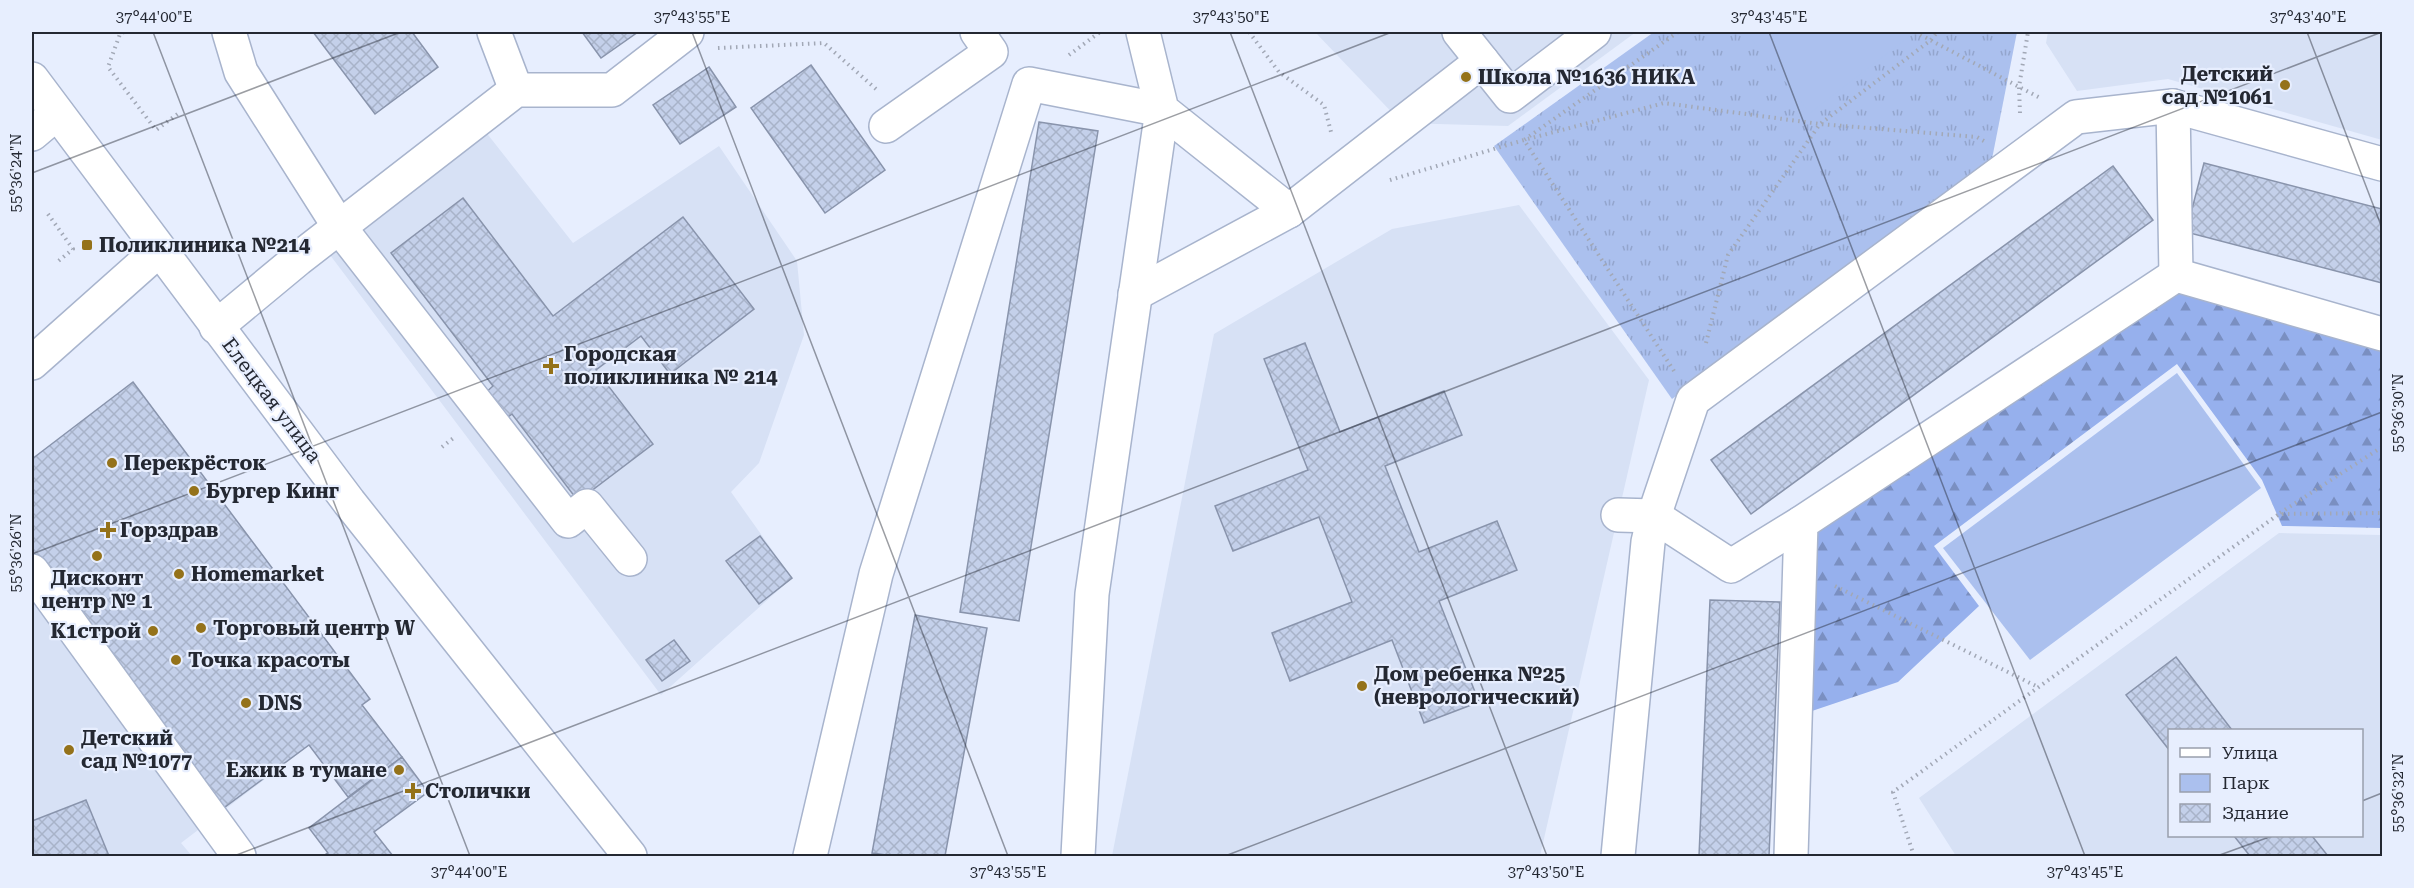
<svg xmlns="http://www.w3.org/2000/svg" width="2414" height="888" font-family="'Roboto Serif',serif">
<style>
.built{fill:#d7e1f5;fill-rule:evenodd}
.grass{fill:url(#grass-tufts)}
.forest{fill:url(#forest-firs)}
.park{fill:#abc0ee}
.building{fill:url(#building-cross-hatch);stroke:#8994ac;stroke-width:1.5}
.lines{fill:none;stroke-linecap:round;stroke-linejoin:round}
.minor-casing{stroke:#a8b4cd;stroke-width:36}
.path{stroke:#a2a8b6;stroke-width:4;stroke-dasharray:1.5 4.5;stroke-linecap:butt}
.minor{stroke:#fff;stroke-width:33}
.ticks{fill:none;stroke:#242832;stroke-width:1.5;stroke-opacity:0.45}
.poi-dot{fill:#94721a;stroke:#e7eefe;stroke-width:2}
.labels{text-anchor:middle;stroke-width:4.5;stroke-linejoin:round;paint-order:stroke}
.poi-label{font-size:20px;font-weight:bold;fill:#242832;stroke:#e7eefe;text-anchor:start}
.street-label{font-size:20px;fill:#242832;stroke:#e7eefe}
.neatline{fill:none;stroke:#242832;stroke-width:2}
.ticks-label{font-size:15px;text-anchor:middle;fill:#242832}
</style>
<defs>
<pattern id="grass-tufts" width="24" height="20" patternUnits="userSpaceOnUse" patternTransform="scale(1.5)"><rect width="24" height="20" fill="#abc0ee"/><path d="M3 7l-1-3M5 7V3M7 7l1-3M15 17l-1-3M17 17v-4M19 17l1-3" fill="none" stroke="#93a5cd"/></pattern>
<pattern id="forest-firs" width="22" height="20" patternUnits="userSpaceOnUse" patternTransform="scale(1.5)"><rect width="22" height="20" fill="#96b0ed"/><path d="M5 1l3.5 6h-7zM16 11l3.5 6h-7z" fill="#7a8fc1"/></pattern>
<pattern id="building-cross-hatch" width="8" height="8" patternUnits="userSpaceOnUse" patternTransform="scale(1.5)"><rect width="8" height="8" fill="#c4d0ea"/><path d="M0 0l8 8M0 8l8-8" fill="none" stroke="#a8b3c9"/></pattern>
</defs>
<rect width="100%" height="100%" fill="#e7eefe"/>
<g class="built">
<polygon points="1315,32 1636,32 1508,126 1402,123"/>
<polygon points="2048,32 2382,32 2382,140 2168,79 2077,91 2046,43"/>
<polygon points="485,131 573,243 719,146 797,261 804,335 759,463 731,492 792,578 661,695 330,255"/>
<polygon points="1519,205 1649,380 1540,856 1112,856 1214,334 1392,229"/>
<polygon points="133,382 370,699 181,843 192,856 32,856 32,453 35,456"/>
<path d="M2279,533L2382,535V856H1956L1919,798ZM2170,730H2362V836H2170Z"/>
</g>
<polygon class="grass" points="1654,32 2017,32 1991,164 1672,399 1494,146"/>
<polygon class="forest" points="2178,286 2382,346 2382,528 2282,526 2262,480 2177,364 1934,546 1979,606 1898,682 1812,711 1815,532"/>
<g class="park">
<polygon points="1746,32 1915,32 1810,113"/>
<polygon points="2177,373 2261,488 2030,660 1943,548"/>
</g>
<g class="building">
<polygon points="313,32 412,32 438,67 375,114"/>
<polygon points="582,32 638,32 601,58"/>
<polygon points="811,65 885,170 825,213 751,108"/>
<polygon points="709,67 736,107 680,144 653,105"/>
<polygon points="1039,122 1098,131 1019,621 960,612"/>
<polygon points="2204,163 2382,209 2382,283 2186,232"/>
<polygon points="2113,166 2153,220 1751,514 1711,460"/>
<polygon points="463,198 553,316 683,217 754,309 670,374 641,336 596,370 653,444 578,501 512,414 503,421 483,395 493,386 391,253"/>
<polygon points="1305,343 1340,432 1444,391 1462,435 1385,466 1419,552 1497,521 1517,570 1439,601 1479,702 1424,723 1392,640 1290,681 1272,633 1352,602 1319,517 1233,551 1215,506 1308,470 1264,359"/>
<polygon points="133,382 370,699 362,705 402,757 348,797 309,745 221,810 32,557 32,459"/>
<polygon points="760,536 792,578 759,604 726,561"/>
<polygon points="1710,600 1780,602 1769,856 1699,856"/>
<polygon points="915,615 987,628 945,856 893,856 872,853"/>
<polygon points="674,640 690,661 662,681 646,660"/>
<polygon points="2176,657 2232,730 2170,730 2170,751 2126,695"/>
<polygon points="402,757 428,792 374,832 393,856 323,856 328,853 309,828"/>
<polygon points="86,800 109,856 32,856 32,821"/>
<polygon points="2234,836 2312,836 2328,856 2250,856"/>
</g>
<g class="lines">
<defs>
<g id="minor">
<polyline points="229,32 241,72 340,228 568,521 587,506 630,559"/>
<polyline points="494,32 516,90"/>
<polyline points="1459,32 1510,96 1594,32"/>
<polyline points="32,79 349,502 630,856"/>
<polyline points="2173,106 2176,275"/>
<polyline points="886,126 991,52 977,32"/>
<polyline points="32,134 57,113"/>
<polyline points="1289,211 1482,61"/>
<polyline points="1135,294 1289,211 1162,110 1143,32"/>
<polyline points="216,327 298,259 516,90 612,90 687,32"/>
<polyline points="32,363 159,250"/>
<polyline points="1618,515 1654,516 1731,566 1801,523"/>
<polyline points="32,571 239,856"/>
<polyline points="810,856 876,574 1029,84 1162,110 1092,594 1078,856"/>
<polyline points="1618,856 1648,542 1654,516 1693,400 2076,117 2173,106 2382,164"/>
<polyline points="1791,856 1801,523 2176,275 2382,334"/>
</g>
</defs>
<use href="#minor" class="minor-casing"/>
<g class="path">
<polyline points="124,32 120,34 108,67 156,130 179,113"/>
<polyline points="1249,32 1279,72 1324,105 1331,132"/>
<polyline points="1915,32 2042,99"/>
<polyline points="718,48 824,43 876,89"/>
<polyline points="1069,55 1100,32"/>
<polyline points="2020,113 2019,87 2028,32"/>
<polyline points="1390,180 1524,140 1664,103 1820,124 1977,137 1984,141"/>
<polyline points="48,214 73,249 56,263"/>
<polyline points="1706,343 1728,255 1820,124 1931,40 1937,32"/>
<polyline points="1674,371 1524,140 1678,32"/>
<polyline points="442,447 456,436"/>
<polyline points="2280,513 2382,447"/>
<polyline points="1835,586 2038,687"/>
<polyline points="1914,856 1893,792 2279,514 2382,513"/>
</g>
<use href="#minor" class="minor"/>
</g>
<path class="ticks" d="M153,32L470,856M692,32L1008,856M1230,32L1547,856M1769,32L2085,856M2307,32L2382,228M32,173L401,32M32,554L1392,32M2362,801L2382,793M234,856L2382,32M1225,856L2382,412M2217,856L2272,836"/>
<g class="poi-dot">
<circle cx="1466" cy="77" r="6"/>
<circle cx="2285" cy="85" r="6"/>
<rect x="81" y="239" width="12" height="12" rx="3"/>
<path d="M548 357h6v6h6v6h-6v6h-6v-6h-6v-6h6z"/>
<circle cx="112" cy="463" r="6"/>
<circle cx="194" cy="491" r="6"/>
<path d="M105 521h6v6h6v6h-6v6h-6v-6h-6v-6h6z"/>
<circle cx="97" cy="556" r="6"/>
<circle cx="179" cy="574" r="6"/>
<circle cx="201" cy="628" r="6"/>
<circle cx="153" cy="631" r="6"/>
<circle cx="176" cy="660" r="6"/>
<circle cx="1362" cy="686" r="6"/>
<circle cx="246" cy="703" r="6"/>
<circle cx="69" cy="750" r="6"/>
<circle cx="399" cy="770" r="6"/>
<path d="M410 782h6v6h6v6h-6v6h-6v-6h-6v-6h6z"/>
</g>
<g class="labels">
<g class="poi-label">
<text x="2273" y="81" text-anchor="end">Детский<tspan x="2273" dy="23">сад №1061</tspan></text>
<text x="1478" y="84">Школа №1636 НИКА</text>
<text x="99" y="252">Поликлиника №214</text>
<text x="564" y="361">Городская<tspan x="564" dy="23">поликлиника № 214</tspan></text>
<text x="124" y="470">Перекрёсток</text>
<text x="206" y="498">Бургер Кинг</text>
<text x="120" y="537">Горздрав</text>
<text x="191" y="581">Homemarket</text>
<text x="97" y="585" text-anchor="middle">Дисконт<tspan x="97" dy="23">центр № 1</tspan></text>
<text x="213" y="635">Торговый центр W</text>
<text x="141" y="638" text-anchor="end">K1строй</text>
<text x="188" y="667">Точка красоты</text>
<text x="1374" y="681">Дом ребенка №25<tspan x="1374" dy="23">(неврологический)</tspan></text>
<text x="258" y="710">DNS</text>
<text x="81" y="745">Детский<tspan x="81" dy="23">сад №1077</tspan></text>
<text x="387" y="777" text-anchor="end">Ежик в тумане</text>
<text x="425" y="798">Столички</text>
</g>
<g class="street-label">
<text transform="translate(272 400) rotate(53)" y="7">Елецкая улица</text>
</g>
</g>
<rect width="2414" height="888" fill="none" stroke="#e7eefe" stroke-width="66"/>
<rect x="2168" y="729" width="195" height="108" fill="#e7eefe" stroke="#999fac" stroke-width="1.5"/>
<rect x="2180" y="748" width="30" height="9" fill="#ffffff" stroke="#999fac" stroke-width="1.5"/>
<text x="2222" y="759" font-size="18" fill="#242832">Улица</text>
<rect x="2180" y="774" width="30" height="18" fill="#abc0ee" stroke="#999fac" stroke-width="1.5"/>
<text x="2222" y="789" font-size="18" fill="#242832">Парк</text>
<rect x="2180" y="804" width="30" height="18" fill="url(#building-cross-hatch)" stroke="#999fac" stroke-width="1.5"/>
<text x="2222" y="819" font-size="18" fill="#242832">Здание</text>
<rect x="33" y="33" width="2348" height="822" class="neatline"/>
<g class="ticks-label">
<text x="154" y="22">37°44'00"E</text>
<text x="692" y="22">37°43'55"E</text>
<text x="1231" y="22">37°43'50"E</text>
<text x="1769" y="22">37°43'45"E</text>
<text x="2308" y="22">37°43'40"E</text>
<text transform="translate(16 173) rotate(-90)" y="5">55°36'24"N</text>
<text transform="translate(2398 413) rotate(-90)" y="5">55°36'30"N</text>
<text transform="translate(16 553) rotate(-90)" y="5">55°36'26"N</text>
<text transform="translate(2398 793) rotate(-90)" y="5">55°36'32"N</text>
<text x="469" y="877">37°44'00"E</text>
<text x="1008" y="877">37°43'55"E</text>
<text x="1546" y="877">37°43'50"E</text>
<text x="2085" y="877">37°43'45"E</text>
</g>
</svg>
